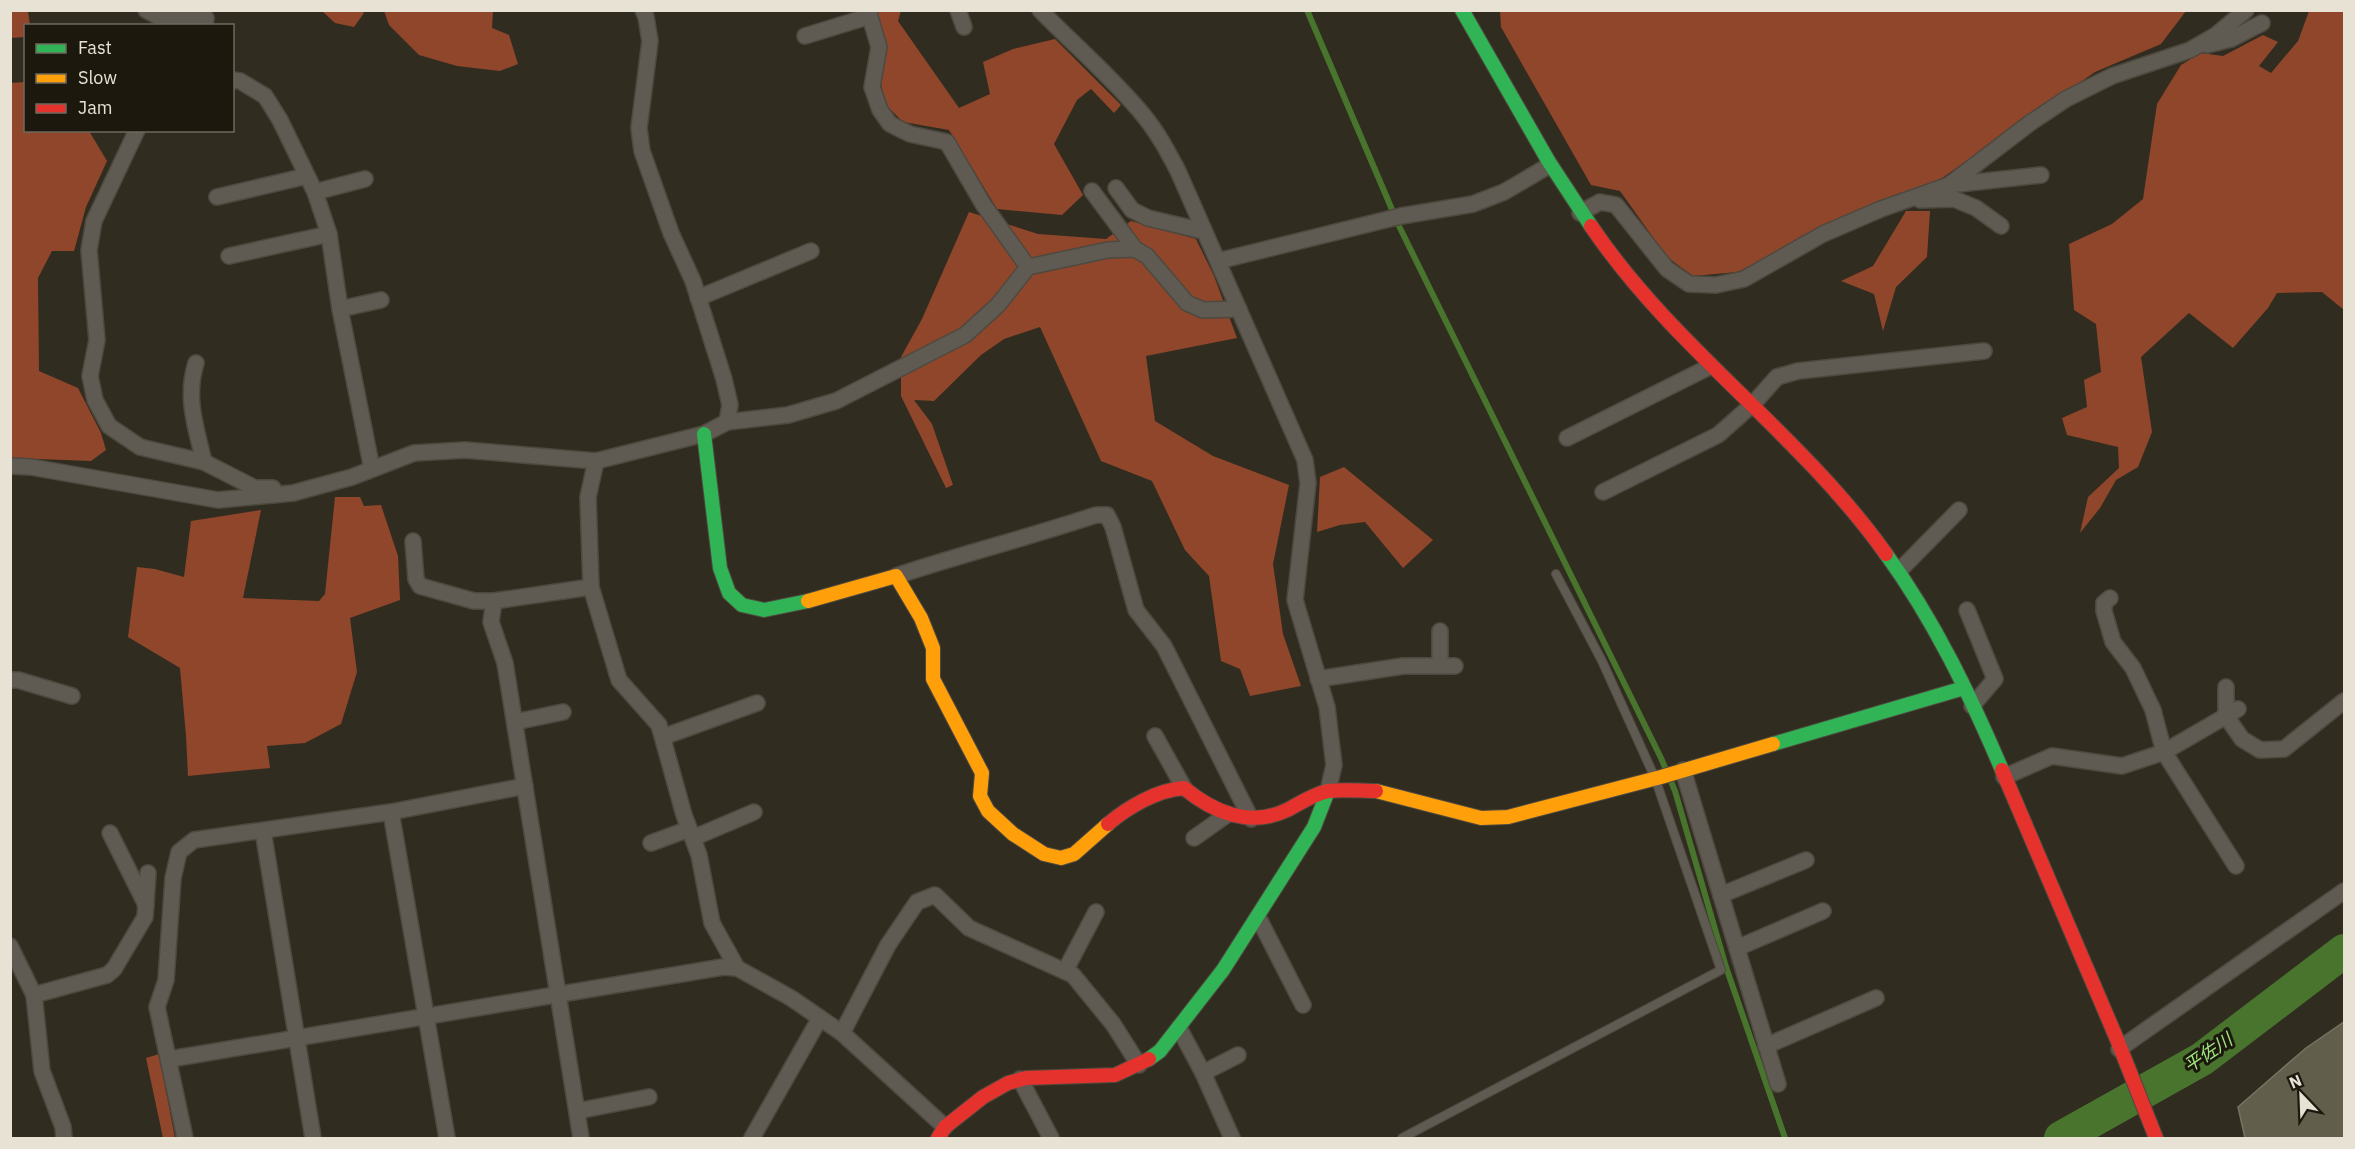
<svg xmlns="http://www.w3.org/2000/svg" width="2355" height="1149" font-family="'IBM Plex Sans','Noto Sans JP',sans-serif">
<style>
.forest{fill:#90462a}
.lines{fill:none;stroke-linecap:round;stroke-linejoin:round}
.stream{stroke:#48742d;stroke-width:6}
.river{stroke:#48742d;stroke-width:34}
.building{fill:#625e4c;stroke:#777361;stroke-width:1.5}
.lane-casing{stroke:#4e493f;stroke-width:10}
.street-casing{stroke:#4e493f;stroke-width:18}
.fast-casing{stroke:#4e493f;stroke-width:16}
.slow-casing{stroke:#4e493f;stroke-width:16}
.jam-casing{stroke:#4e493f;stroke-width:16}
.lane{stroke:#5f5b52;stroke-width:8}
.street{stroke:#5f5b52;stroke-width:15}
.fast{stroke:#30b455;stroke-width:14}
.slow{stroke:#ff9f0a;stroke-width:14}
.jam{stroke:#e5322d;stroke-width:14}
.labels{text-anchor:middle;stroke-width:6;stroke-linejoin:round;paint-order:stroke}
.water-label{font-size:18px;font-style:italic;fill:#a0e57e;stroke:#1c180e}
</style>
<rect width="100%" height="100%" fill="#312c20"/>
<g class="forest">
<polygon points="10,11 28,11 30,25 26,26 25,37 11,38"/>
<polygon points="322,11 362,11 364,13 354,27 335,23"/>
<polygon points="384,11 493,11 492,28 509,35 518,64 500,71 457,66 419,55 389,25"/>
<polygon points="876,11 901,11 898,21 959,108 990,94 983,62 1013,49 1055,39 1121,105 1114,113 1091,89 1077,100 1054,144 1083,195 1062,215 997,209 949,130 903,122 887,106 881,85 887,44"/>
<polygon points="1500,11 2186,11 2161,44 2095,72 1942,178 1812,234 1738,272 1693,276 1667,257 1620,191 1591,185 1501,27"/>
<polygon points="2309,11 2344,11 2344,310 2322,292 2277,293 2268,308 2233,348 2189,313 2141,357 2152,432 2138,467 2116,480 2100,508 2080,533 2088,497 2119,468 2118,447 2067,435 2062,418 2087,407 2084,380 2101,372 2096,324 2074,310 2069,244 2112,224 2143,199 2157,104 2181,65 2201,53 2223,56 2263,35 2278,42 2259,66 2271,73 2298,41"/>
<polygon points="25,82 26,130 89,131 107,161 86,207 74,251 52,251 38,278 39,371 78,388 101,433 106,450 91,461 11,458 10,83"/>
<polygon points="1906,211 1930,211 1927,257 1896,287 1883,331 1874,294 1841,281 1873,266"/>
<polygon points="969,212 1038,234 1106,239 1131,221 1196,239 1214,276 1237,338 1146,356 1155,421 1213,456 1289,485 1273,564 1283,634 1301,686 1250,696 1240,669 1221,661 1209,576 1185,550 1152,481 1101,461 1040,327 1004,339 981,355 934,401 914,400 932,424 953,485 946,488 901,396 901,357 922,319"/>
<polygon points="1344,467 1433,540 1403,568 1365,522 1340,525 1317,532 1320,477"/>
<polygon points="335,497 360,497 364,506 381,505 398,556 400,600 350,618 357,672 341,724 305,743 267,746 270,768 188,776 186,736 180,668 128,637 137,567 155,569 184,577 191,521 261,510 243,598 319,601 325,594"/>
<polygon points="159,1054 159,1055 175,1138 163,1138 146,1058"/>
</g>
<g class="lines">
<polyline class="stream" points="1307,10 1399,226 1661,758 1675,791 1726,967 1785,1138"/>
<polyline class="river" points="2061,1138 2202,1059 2344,951"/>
</g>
<polygon class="building" points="2344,1022 2344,1138 2245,1138 2238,1107 2306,1048"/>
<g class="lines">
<defs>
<polyline id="lane" points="1402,1138 1721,970 1655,778 1602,661 1556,574"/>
<g id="street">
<polyline points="146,10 157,16 206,18 205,26"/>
<polyline points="643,10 646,17 650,41 639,128 642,151 671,233 693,281 724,379 730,405 727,422"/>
<polyline points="868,10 879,47 872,87 880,110 890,124 910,134 947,142 983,204 1028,267"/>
<polyline points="958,10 964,27"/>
<path d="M1040,10C1075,46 1113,78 1144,116C1158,133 1168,152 1178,171L1305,460L1308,483L1295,600L1327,707L1334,765L1328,791"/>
<polyline points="805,36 870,16"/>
<polyline points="2207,45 2231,39 2262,23"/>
<polyline points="232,80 240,81 265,96 280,120 315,192 329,234 340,309 372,469"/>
<polyline points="137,130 94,221 89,250 97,340 90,376 95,400 109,426 140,447 204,462"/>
<polyline points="1949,185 2041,175"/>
<polyline points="1116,188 1132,210 1148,218 1203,231"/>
<polyline points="1092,191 1135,249"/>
<polyline points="315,192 365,179"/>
<polyline points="217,197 307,176"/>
<polyline points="1920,200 1954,199 1976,208 2001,226"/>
<polyline points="1580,213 1600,202 1616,205 1667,269 1689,284 1716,285 1744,279 1823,234 1881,209 1949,185 2030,123 2066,99 2112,76 2190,50 2216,35 2246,10"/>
<polyline points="229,256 329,234"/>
<polyline points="1218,261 1401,216 1473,204 1504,192 1550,165"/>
<polyline points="698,298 811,251"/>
<polyline points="340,309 381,300"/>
<path d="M196,363C185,398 196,427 204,462L255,488H273"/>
<polyline points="1567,438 1711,366"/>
<polyline points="596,461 588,497 591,587 619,680 659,725 684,815 699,855 712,923 737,968"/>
<polyline points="10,466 31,467 218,500 293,493 352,477 414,453 465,450 596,461 704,434 727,422 788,415 836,401 965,335 998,305 1028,267 1108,250 1135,249 1147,256 1187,303 1203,310 1239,309"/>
<polyline points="1603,492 1718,435 1753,404 1777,377 1798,371 1984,351"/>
<polyline points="413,541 416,579 420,586 474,601 494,601"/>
<polyline points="1899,571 1959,510"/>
<path d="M896,576C962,554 1030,537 1096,515H1107L1113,527L1136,610L1164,646L1251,819"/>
<polyline points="2110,598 2104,603 2104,611 2113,642 2133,668 2153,710 2164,752 2236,866"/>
<polyline points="1967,610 1995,679 1972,706"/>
<polyline points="1440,631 1440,666"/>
<polyline points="1318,679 1403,666 1455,666"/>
<polyline points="10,680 18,680 72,696"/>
<polyline points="2226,687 2226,716 2242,739 2260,750 2284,749 2344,701"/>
<polyline points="515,722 563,712"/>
<polyline points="1155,736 1184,788"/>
<polyline points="663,737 757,703"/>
<polyline points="1683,770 1778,1084"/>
<polyline points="2004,777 2052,756 2122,766 2164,752 2238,709"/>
<polyline points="391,812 447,1138"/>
<polyline points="263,831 313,1138"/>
<polyline points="110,833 146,905"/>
<polyline points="693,838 754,812"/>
<polyline points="1194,838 1228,814"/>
<polyline points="651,843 689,829"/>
<polyline points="1721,895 1806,860"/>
<polyline points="1258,917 1303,1005"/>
<polyline points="10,946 34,995 42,1071 63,1127 64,1138"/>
<polyline points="1737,948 1823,911"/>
<polyline points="1065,971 1096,912"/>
<polyline points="34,995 107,975 114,969 145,917 148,873"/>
<polyline points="1179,1028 1203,1073 1232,1138"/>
<polyline points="842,1033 888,945 917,902 935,895 969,928 1073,975 1113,1024 1139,1065"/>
<polyline points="1766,1046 1876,998"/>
<polyline points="2119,1049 2344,891"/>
<polyline points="170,1059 723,967 737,968 791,998 842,1033 945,1127"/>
<polyline points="1203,1073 1238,1055"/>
<polyline points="1020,1079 1051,1138"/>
<polyline points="577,1111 649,1097"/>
<polyline points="185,1138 157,1007 166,980 173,878 179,852 194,840 391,812 525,786"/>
<polyline points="581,1138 505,663 491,622 494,601 591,587"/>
<polyline points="752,1138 820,1018"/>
</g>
<g id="fast">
<polyline points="1462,10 1549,162 1591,226"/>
<polyline points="704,434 720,568 729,593 742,605 764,610 808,601"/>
<path d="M1886,554C1934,620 1970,695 2002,770"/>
<polyline points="1773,744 1964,688"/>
<polyline points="1149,1059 1160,1051 1223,970 1314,827 1328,791"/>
</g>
<g id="slow">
<polyline points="808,601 896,576 921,618 933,648 933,679 982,773 980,796 988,811 1013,834 1044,854 1061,858 1074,854 1108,824"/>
<polyline points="1376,791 1481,818 1508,817 1661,777 1773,744"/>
</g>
<g id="jam">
<path d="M1591,226C1674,349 1800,433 1886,554"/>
<polyline points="2002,770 2116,1037 2156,1138"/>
<path d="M1108,824C1128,807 1157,790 1184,788C1213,812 1250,828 1287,810C1299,804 1315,793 1329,791C1343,789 1361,791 1376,791"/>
<polyline points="938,1138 945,1127 983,1097 1008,1083 1026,1078 1115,1075 1149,1059"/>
</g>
</defs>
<use href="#lane" class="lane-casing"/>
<use href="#street" class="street-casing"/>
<use href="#fast" class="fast-casing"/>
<use href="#slow" class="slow-casing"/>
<use href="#jam" class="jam-casing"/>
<use href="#lane" class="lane"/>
<use href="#street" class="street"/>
<use href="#fast" class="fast"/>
<use href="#slow" class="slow"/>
<use href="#jam" class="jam"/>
</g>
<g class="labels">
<g class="water-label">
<text transform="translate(2208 1053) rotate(-34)" y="6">平佐川</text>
</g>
</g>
<rect width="2355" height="1149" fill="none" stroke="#e8e2d4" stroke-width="24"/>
<rect x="24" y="24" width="210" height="108" fill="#1c180e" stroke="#6e695d" stroke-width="1.5"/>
<rect x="36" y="44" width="30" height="9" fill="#30b455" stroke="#6e695d" stroke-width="1.5"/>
<text x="78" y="54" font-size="18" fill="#e8e2d4">Fast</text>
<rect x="36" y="74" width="30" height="9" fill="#ff9f0a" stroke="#6e695d" stroke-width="1.5"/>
<text x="78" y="84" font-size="18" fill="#e8e2d4">Slow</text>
<rect x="36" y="104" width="30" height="9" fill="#e5322d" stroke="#6e695d" stroke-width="1.5"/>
<text x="78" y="114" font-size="18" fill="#e8e2d4">Jam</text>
<g transform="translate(2301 1095) rotate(337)" stroke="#1c180e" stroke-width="4.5" paint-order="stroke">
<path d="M0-4.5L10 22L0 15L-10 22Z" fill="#e8e2d4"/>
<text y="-9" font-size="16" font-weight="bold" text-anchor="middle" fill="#e8e2d4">N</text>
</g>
</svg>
